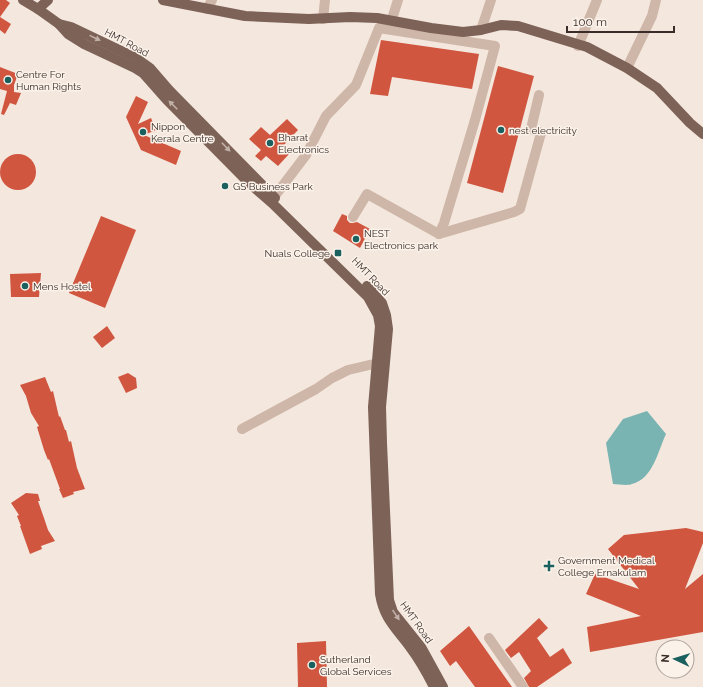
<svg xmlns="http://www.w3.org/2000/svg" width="703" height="687" font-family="Raleway,sans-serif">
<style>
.water{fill:#79b4b2}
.building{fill:#d05640}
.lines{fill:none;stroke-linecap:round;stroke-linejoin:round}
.minor{stroke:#ceb6a8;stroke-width:10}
.major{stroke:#7d6258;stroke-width:10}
.oneway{fill:#c2b1a8}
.poi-dot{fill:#1a605e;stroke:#fbf2ea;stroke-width:1.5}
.labels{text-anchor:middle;stroke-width:3;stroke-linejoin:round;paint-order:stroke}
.street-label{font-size:10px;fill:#3a2d29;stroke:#fbf2ea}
.poi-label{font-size:10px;fill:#3a2d29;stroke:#fbf2ea;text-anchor:start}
</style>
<rect width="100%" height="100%" fill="#f4e7dd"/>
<path class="water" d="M647,411L666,434C658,451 653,479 632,484C627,486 619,484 613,484L606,443L623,419Z"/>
<g class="building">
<polygon points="0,0 6,0 10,3 0,17"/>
<polygon points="0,17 11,24 5,34 0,30"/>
<polygon points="381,40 479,54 472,89 392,77 388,96 370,94"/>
<polygon points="498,66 534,76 503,193 467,183"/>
<polygon points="0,67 18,74 14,85 14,92 21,93 16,105 10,103 4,115 1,114 7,91 0,89"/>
<polygon points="136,96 148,102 138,124 151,118 156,130 144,135 181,151 176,165 141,150 126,117"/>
<polygon points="287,119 298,130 283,146 290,153 278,166 266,156 261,161 255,156 261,150 249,139 261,127 270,135"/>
<circle cx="18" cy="172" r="18"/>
<polygon points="342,214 347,216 347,220 350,223 353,223 357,222 370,229 360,248 333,231"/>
<polygon points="101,216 136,230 105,308 69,293"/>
<polygon points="41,273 39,297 11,297 10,274"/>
<polygon points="107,326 115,338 102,348 93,337"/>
<polygon points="128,373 136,378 137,388 126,393 118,377"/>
<polygon points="45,377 51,392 53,391 59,417 60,416 65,430 66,430 69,442 71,441 77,468 85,489 73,492 74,494 63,498 59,489 60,489 49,459 48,460 44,450 37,427 39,426 31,413 26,396 20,385"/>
<polygon points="26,493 38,494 40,501 38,501 44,518 48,530 55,541 41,546 42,549 30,554 20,526 21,526 17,516 19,515 11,503"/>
<polygon points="686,528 703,532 703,543 685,589 703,574 703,632 590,652 587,627 641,616 586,594 595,574 639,589 608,549 624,535"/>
<polygon points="539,618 548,628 537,638 550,657 563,648 572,663 537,687 529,687 524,678 531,671 519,652 511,658 505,650"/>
<polygon points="469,626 512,687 475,687 456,661 450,666 440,651"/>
<polygon points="326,641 327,687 298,687 297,643"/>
</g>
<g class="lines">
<g class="minor">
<polyline points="207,9 212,0"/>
<polyline points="323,19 325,0"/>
<polyline points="391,22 398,0"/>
<polyline points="481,30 491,0"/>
<polyline points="578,46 597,0"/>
<polyline points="627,68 652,16 656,0"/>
<polyline points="274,197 306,155 326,116 356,85 379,28 495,46 475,120 444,223 439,234 367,194 353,217"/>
<polyline points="439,234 514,212 520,209 541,133 531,129 539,95"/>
<polyline points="242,429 316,389 332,378 348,370 378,363"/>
<polyline points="489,638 523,687"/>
</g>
<g class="major">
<path d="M23,0L38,9L59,24L68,34L84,44L135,68L143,73L166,99L248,182L272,203L368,297L378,315L380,326L373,407L380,594C384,619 396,628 410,647C419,659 427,673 434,687"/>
<polyline points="163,0 245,16 309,19 350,17 377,18 431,28 463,32 481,30 501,25 518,26 587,47 627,68 657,88 690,123 703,134"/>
<polyline points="38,9 48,0"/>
<polyline points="59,24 71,27 136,58 150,68 169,90 275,198"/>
<polyline points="367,286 382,303 386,315 388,329 381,407 382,443 389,600 393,612 421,647 443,687"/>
</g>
</g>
<defs><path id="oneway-solid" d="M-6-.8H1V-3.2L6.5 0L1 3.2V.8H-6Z"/></defs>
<g class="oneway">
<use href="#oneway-solid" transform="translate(95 38) rotate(26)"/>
<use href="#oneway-solid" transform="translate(173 105) rotate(-135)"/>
<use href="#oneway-solid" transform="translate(226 147) rotate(46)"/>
<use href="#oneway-solid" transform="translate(396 615) rotate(56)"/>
</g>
<g class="poi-dot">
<circle cx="8" cy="80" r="4"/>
<circle cx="501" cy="130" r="4"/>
<circle cx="143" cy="132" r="4"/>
<circle cx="270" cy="143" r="4"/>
<circle cx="225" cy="186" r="4"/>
<circle cx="356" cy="239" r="4"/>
<rect x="334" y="249" width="8" height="8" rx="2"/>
<circle cx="25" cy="286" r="4"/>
<path d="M547 560h4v4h4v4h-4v4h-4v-4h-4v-4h4z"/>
<circle cx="312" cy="665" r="4"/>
</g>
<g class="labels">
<g class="street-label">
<text transform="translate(127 42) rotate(28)" y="4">HMT Road</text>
<text transform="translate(371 276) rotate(46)" y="4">HMT Road</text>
<text transform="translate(417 622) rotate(55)" y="4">HMT Road</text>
</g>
<g class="poi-label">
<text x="16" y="78">Centre For<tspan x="16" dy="12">Human Rights</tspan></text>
<text x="151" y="130">Nippon<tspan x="151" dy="12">Kerala Centre</tspan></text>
<text x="509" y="134">nest electricity</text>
<text x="278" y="141">Bharat<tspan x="278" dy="12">Electronics</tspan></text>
<text x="233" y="190">GS Business Park</text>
<text x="364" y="237">NEST<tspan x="364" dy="12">Electronics park</tspan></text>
<text x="330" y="257" text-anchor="end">Nuals College</text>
<text x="33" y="290">Mens Hostel</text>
<text x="558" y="564">Government Medical<tspan x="558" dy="12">College Ernakulam</tspan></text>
<text x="320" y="663">Sutherland<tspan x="320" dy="12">Global Services</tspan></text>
</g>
</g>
<g transform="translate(675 659) rotate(274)"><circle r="19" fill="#fbf2ea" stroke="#aea39d"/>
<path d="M0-3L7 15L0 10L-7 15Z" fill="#1a605e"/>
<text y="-6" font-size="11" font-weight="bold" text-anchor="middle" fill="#3a2d29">N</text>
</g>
<path d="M567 26v6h107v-6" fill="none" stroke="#3a2d29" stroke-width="2"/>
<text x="573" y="26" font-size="12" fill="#3a2d29" stroke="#fbf2ea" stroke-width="3" paint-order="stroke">100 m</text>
</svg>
